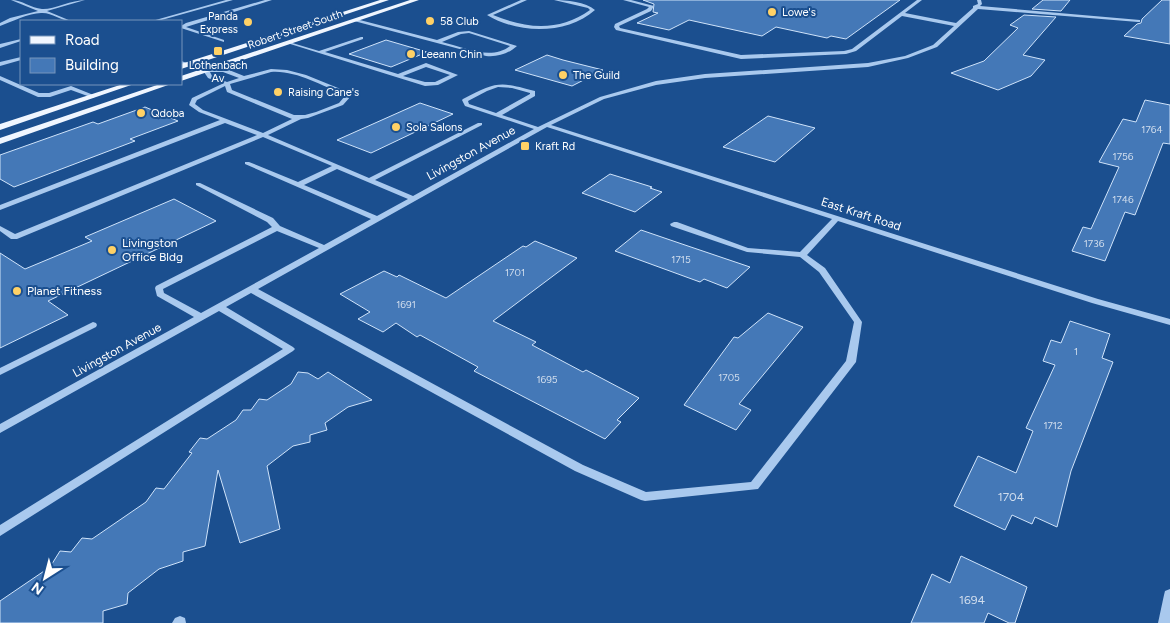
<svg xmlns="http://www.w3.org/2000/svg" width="1170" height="623" font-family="Figtree,sans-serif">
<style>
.building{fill:#4478b7;stroke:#cfe3fa}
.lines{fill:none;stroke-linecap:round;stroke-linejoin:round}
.minor{fill:#a9c9ee;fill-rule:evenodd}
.major{fill:#f0f6ff;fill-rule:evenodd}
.poi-dot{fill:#ffd166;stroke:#1b4f8f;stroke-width:2}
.labels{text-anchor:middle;stroke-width:4;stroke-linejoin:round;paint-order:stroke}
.number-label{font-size:10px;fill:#d0dded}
.far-poi-label{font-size:11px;fill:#fff;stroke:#1b4f8f;text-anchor:start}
.far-street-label{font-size:11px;fill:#fff;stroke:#1b4f8f}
.street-label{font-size:12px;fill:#fff;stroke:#1b4f8f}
.poi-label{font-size:12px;fill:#fff;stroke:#1b4f8f;text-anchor:start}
.near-number-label{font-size:12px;fill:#d0dded}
</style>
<rect width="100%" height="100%" fill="#1b4f8f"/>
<g class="building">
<polygon points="643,0 900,0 846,39 831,36 827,38 776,27 762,36 689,20 669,30 637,23 658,13 653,12 654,4"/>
<polygon points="1043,0 1070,0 1061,11 1032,9"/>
<polygon points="1162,0 1170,0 1170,44 1124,36 1137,24 1141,23 1142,19"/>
<polygon points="1024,15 1056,17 1023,55 1045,60 1031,76 998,90 951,73 984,61 1018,28 1010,25"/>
<polygon points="386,40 427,52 391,67 349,54"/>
<polygon points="547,55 563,60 603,70 572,86 515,70"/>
<polygon points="1145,100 1170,105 1170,144 1163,143 1135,215 1125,212 1105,261 1072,251 1083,227 1091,229 1119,167 1099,162 1123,119 1136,122"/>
<polygon points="420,103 453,114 371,153 337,140"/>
<polygon points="145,107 178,121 130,139 135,141 14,187 0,179 0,155 93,122 98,124"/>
<polygon points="768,116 815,128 775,162 723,147"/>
<polygon points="610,174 652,187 650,188 662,192 635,212 582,193"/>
<polygon points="174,199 216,221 48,301 68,315 0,348 0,253 25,269 92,241 85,237"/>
<polygon points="641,230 682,244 750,267 727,288 704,279 700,282 615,251"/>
<polygon points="535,241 577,258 493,321 536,342 532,345 583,372 586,370 639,398 617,420 621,422 605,439 474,371 478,367 420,335 417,337 396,323 383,332 358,319 370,312 340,294 384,271 397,277 399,275 446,298 523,246 526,247"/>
<polygon points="768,313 803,327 739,404 751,410 736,430 684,405 734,337 738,338"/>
<polygon points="1070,321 1110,334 1102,358 1113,362 1071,471 1057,527 1035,517 1032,524 1012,515 1005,530 954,506 978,456 1016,473 1033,431 1026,428 1055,365 1043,361 1051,340 1061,343"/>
<polygon points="298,372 308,373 318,379 328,372 372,400 348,407 325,423 327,430 310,435 310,442 293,446 267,466 280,529 240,543 218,470 205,546 183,552 183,561 159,569 128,593 127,604 103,611 103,623 0,623 0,601 50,567 60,551 71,552 82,538 92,539 146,502 156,488 164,489 192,453 189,452 200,438 207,439 236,420 243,410 251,410 259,399 267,400 291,384"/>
<polygon points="961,556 1027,587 1015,623 1009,623 988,613 984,623 911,623 932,574 950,583"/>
</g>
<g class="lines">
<g class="minor">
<path d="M11,0C22,0 31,8 42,9C52,10 72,0 85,0L47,11L71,21C61,21 51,12 41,13C29,13 11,22 0,26V23L10,18L38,11Z"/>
<polygon points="226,0 233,0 158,21 152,21"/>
<polygon points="265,0 272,0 186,27 224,40 224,42 181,28 181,26 186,23"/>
<path d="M521,0H527L493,15C527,29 559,32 590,10L588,8L554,0C566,0 586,2 595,10C567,35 518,34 487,15Z"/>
<path d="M623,0H631L654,6L651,11L619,26L620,28L741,55L844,51L852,49L917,0H922L905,13L956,23L973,8V6L978,4L977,0H981L982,4L980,6L1140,20V22H1138L978,9L937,47L908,58L868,67L705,78L656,85L604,99L551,125L1098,299L1170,319V325L1092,303L838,221L807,255L825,268L862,322L856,362L758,489L645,501L641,500L575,471L251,293L226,307L293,347L295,349L293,351L0,536V525L283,349L219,311L0,433V424L194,317L157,296L155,288L156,286L272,227L267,222L196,185V183H200L273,218L280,226L324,245L371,219L245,164V162H249L298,182L332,166L263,137L17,239H11L0,231V226L15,234L257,135L225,123L0,210V205L220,120L199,112L189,105L192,98L222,84L208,78L204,72L181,65V61L206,69L224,68L244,76L271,69L287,70L306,75L348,92L351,96L343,105L308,118L301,119L268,135L369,178L478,123H482V125L375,180L413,196L534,129L465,106L462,100L463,99C496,82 499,81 535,91V96L502,115L538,127L600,97L656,81L705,74L868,63L905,56L933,45L954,26L902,16L856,51L846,54L741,59L616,30L614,27L615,24L647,9L649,7ZM210,72H223L239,78L227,82L212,76ZM271,72C296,70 321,86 344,94L345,96L339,103L316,112L305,115H294L232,90L230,84ZM225,86L227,92L292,119L263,133L203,110L195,104L197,100ZM498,87L512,88L530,93V94L496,113L469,104L468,101L487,91ZM547,127L832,219L800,252L748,248L677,222H674L670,224L671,226L747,252L800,257L819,272L854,322L846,361L751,482L646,492L583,465L258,289ZM337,169L408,199L377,216L304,185ZM277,231L319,248L201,313L164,293L163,289Z"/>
<path d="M356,19L437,40L458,32L469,31L517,46C508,54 498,57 486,56L354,21V20ZM469,33L510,46C491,61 463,47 442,42L461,34Z"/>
<path d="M361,37H363V39L325,52L398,74L426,63L458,75L438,85L425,86L287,43L289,42L319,51ZM426,67L450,75L435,82H425L403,76Z"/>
<polygon points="21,39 21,41 0,48 0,44"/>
<polygon points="21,57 21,60 0,66 0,62"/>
<polygon points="0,76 39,93 49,93 71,86 96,96 93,98 71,90 50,97 38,97 0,80"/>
<polygon points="93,322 96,323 97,325 96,327 0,375 0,368"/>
<polygon points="1170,589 1170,623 1158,623 1164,595 1165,591"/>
<polygon points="180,616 185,618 186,623 172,623 175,618"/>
</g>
<g class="major">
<polygon points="380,0 389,0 181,69 181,64"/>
<polygon points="410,0 419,0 181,81 181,76"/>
<polygon points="123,84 134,84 0,130 0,124"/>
<polygon points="160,84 171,84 0,144 0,138"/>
</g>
</g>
<g class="poi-dot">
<circle cx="772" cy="12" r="5"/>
<circle cx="430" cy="21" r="5"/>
<circle cx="248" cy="22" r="5"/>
<rect x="213" y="46" width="10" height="10" rx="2.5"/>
<circle cx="411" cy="54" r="5"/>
<circle cx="563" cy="75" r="5"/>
<circle cx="278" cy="92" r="5"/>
<circle cx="141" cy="113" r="5"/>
<circle cx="396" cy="127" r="5"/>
<rect x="520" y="141" width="10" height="10" rx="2.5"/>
<circle cx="112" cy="250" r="5"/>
<circle cx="17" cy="291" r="5"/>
</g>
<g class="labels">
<g class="number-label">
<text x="1152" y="133">1764</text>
<text x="1123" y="160">1756</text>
<text x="1123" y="203">1746</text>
<text x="1094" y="247">1736</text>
<text x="681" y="263">1715</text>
<text x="515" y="276">1701</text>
<text x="406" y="308">1691</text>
<text x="1076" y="355">1</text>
<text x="729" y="381">1705</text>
<text x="547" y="383">1695</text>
<text x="1053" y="429">1712</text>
</g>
<g class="far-poi-label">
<text x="782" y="16">Lowe's</text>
<text x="238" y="20" text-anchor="end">Panda<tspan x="238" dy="13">Express</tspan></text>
<text x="440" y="25">58 Club</text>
<text x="421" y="58">Leeann Chin</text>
<text x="218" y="69" text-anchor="middle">Lothenbach<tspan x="218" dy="13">Av</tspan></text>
<text x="573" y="79">The Guild</text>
<text x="288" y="96">Raising Cane's</text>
<text x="151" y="117">Qdoba</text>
<text x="406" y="131">Sola Salons</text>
<text x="535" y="150">Kraft Rd</text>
</g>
<g class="far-street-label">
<text transform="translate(295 29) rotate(-19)" y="4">Robert Street South</text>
</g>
<g class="street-label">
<text transform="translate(471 153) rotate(-29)" y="4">Livingston Avenue</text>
<text transform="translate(861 214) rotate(18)" y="4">East Kraft Road</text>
<text transform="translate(117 350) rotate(-29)" y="4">Livingston Avenue</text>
</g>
<g class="poi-label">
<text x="122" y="247">Livingston<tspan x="122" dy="14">Office Bldg</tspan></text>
<text x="27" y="295">Planet Fitness</text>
</g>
<g class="near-number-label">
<text x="1011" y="501">1704</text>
<text x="972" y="604">1694</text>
</g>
</g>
<rect x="20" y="20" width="162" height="65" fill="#1b4f8f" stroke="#7695bc"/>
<rect x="30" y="36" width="25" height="8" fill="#f0f6ff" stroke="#7695bc"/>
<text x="65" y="45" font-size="15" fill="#ffffff">Road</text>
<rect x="30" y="58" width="25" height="15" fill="#4478b7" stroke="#7695bc"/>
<text x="65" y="70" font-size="15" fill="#ffffff">Building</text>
<g transform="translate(45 578) rotate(216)" stroke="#1b4f8f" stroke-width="4" paint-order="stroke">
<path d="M0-4L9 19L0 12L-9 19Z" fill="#ffffff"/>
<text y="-8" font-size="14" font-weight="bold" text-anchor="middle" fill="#ffffff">N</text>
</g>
</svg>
